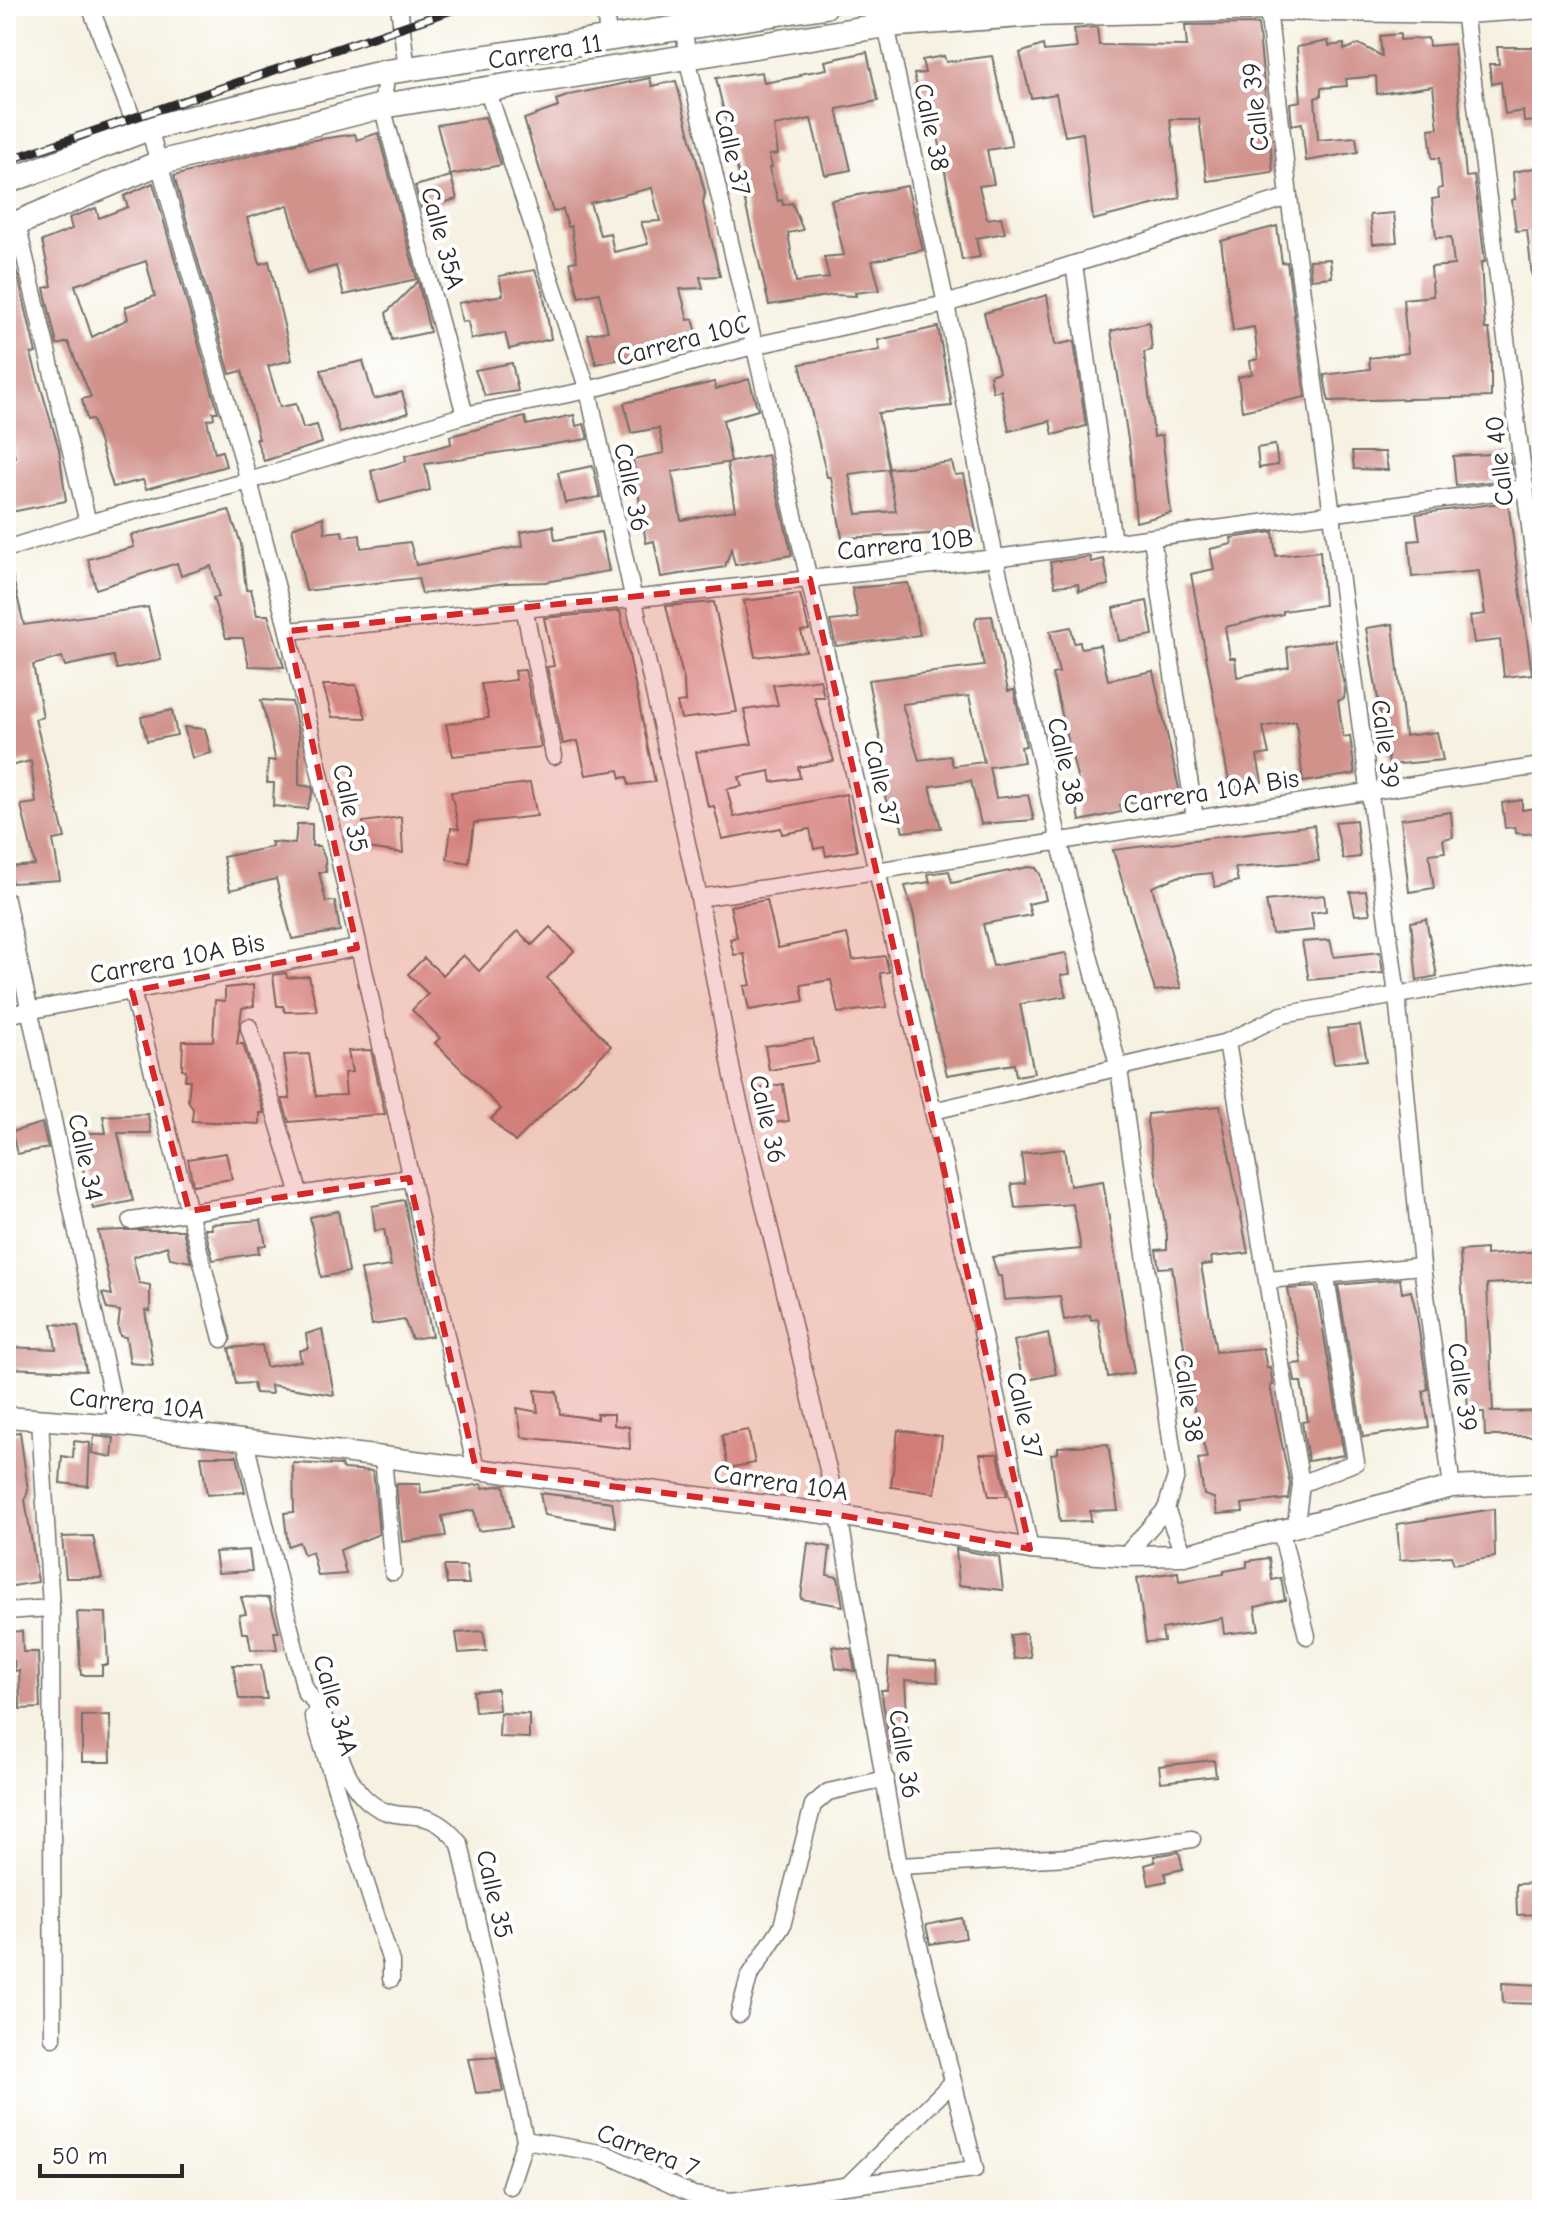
<svg xmlns="http://www.w3.org/2000/svg" width="1548" height="2216" font-family="'Comic Neue',sans-serif">
<style>
.building{fill:#d1928c;fill-rule:evenodd}
.lines{fill:none;stroke-linecap:round;stroke-linejoin:round}
.minor-casing{stroke:#72706b;stroke-width:19}
.tertiary-casing{stroke:#72706b;stroke-width:23}
.primary-casing{stroke:#72706b;stroke-width:27}
.minor{stroke:#fff;stroke-width:16}
.tertiary{stroke:#fff;stroke-width:20}
.primary{stroke:#fff;stroke-width:24}
.rail-casing{stroke:#2b2b2b;stroke-width:9}
.rail{stroke:#fff;stroke-width:6;stroke-dasharray:18;stroke-linecap:butt}
.marked{fill:#d62828;fill-opacity:0.2;stroke:#d62828;stroke-width:6;stroke-dasharray:16 10;stroke-linejoin:round}
.labels{text-anchor:middle;stroke-width:8;stroke-linejoin:round;paint-order:stroke}
.street-label{font-size:26px;fill:#2b2b2b;stroke:#fff}
</style>
<rect width="100%" height="100%" fill="#fff"/>
<filter id="ink" filterUnits="userSpaceOnUse"><feTurbulence type="fractalNoise" baseFrequency=".0125" numOctaves="2"/><feDisplacementMap in="SourceGraphic" scale="16" xChannelSelector="R" yChannelSelector="G"/><feConvolveMatrix kernelMatrix="1 2 1 2 8 2 1 2 1" color-interpolation-filters="sRGB"/></filter>
<filter id="wash" filterUnits="userSpaceOnUse"><feTurbulence type="fractalNoise" baseFrequency=".006" numOctaves="4" result="noise"/><feDisplacementMap in="SourceGraphic" scale="32" xChannelSelector="R" yChannelSelector="G"/><feGaussianBlur stdDeviation="1.8" result="paint"/><feColorMatrix in="noise" values="0 0 0 0 0 0 0 0 0 0 0 0 0 0 0 0 0 1.4 0 .05"/><feComposite in="paint" operator="in"/></filter>
<g filter="url(#wash)">
<rect width="100%" height="100%" fill="#f6f1e1"/>
<g id="blocks">
<g class="building">
<polygon points="1258,24 1273,172 1207,181 1199,119 1170,119 1180,198 1093,220 1083,133 1065,136 1056,94 1031,98 1020,53 1043,45 1044,51 1077,48 1074,29 1097,27 1099,45 1187,46 1185,25"/>
<polygon points="1400,34 1400,40 1428,38 1429,46 1454,44 1466,177 1474,176 1485,262 1481,262 1485,329 1489,329 1491,346 1491,397 1329,401 1327,393 1324,375 1370,369 1369,358 1408,353 1403,299 1433,296 1431,267 1454,265 1451,237 1436,238 1432,199 1439,198 1438,189 1442,188 1439,158 1432,158 1429,129 1438,128 1433,86 1377,94 1376,76 1346,79 1347,86 1321,88 1321,96 1315,98 1318,140 1356,137 1358,152 1306,161 1302,123 1292,125 1290,103 1301,101 1297,47 1328,41 1329,46 1344,44 1344,50 1359,44 1382,56 1380,36"/>
<polygon points="1497,47 1542,47 1542,77 1536,77 1540,121 1524,122 1523,111 1505,114 1501,82 1492,84 1489,64 1499,64"/>
<polygon points="867,52 878,101 837,109 851,170 825,175 811,119 774,126 778,154 769,155 772,167 769,168 778,201 782,200 783,205 792,203 803,230 788,233 796,282 829,278 824,257 844,255 831,200 907,186 923,250 872,261 880,290 855,293 856,296 834,295 769,305 716,78 762,72 764,83 801,76 800,74 827,69 825,61"/>
<polygon points="944,56 946,62 992,56 1012,146 987,150 994,184 979,186 987,219 1001,217 1005,233 976,238 980,257 962,260 935,120 925,122 914,74 925,73 922,60"/>
<path d="M650,78L652,86L676,81L705,193L703,203L720,276L700,277L703,288L680,289L688,320L693,319L699,340L643,347L644,354L596,364L588,334L608,331L599,293L579,297L570,262L577,261L571,226L568,227L563,209L553,212L524,119L558,107L556,100L570,95ZM652,188L660,221L641,222L648,244L614,252L610,233L600,235L590,203Z"/>
<polygon points="485,117 501,165 450,175 437,125"/>
<polygon points="378,133 417,279 344,295 336,266 307,274 288,205 247,218 260,264 269,261 292,360 268,366 280,407 296,404 303,428 317,425 322,443 264,461 256,439 259,439 242,371 230,374 174,176 300,142 355,134 357,140"/>
<polygon points="1540,167 1542,275 1532,276 1527,230 1516,231 1512,200 1515,199 1513,172"/>
<polygon points="451,176 457,199 421,208 415,186"/>
<path d="M153,183L218,412H213L214,418L207,420L215,453L222,451L226,466L146,489L143,480L113,487L92,419L87,420L82,399L91,397L68,342L57,345L44,288L52,286L42,241L72,229L69,218L96,208L99,218L128,207L124,196ZM146,261L155,296L125,307L128,319L92,337L75,285Z"/>
<polygon points="1394,213 1397,242 1373,244 1370,215"/>
<polygon points="1277,226 1282,263 1287,262 1305,397 1242,411 1238,377 1252,374 1250,361 1258,359 1254,327 1233,331 1221,241"/>
<polygon points="6,250 10,250 19,280 36,353 31,354 59,449 66,501 6,513 7,460 15,458 9,420 6,420 6,319 11,317 6,303"/>
<polygon points="1330,259 1332,277 1311,279 1309,260"/>
<polygon points="535,270 543,291 551,339 509,349 505,333 471,339 468,321 462,322 458,303 503,295 499,276"/>
<polygon points="418,281 430,332 392,340 386,313"/>
<polygon points="1047,295 1055,345 1074,341 1086,426 1053,435 1050,421 1009,431 1001,390 993,392 990,375 999,372 984,313"/>
<polygon points="1149,322 1152,350 1144,352 1154,437 1162,435 1171,513 1136,522 1130,452 1111,331"/>
<polygon points="938,327 952,406 878,413 889,469 849,474 857,514 896,511 888,469 952,462 955,475 964,474 976,532 842,538 831,477 827,477 800,364 880,350 878,340"/>
<polygon points="363,361 374,399 402,392 408,413 340,433 321,370"/>
<polygon points="512,363 518,391 485,396 475,370"/>
<polygon points="749,379 758,410 723,420 731,462 672,472 681,520 735,510 727,463 768,455 792,555 735,565 731,549 725,567 661,577 654,541 646,543 633,459 664,453 659,428 631,433 624,403 714,382 716,389"/>
<polygon points="574,415 576,426 584,424 588,439 425,464 430,490 379,503 371,471 406,461 405,456 451,444 450,436 525,417 527,425"/>
<polygon points="1275,445 1278,465 1259,468 1257,448"/>
<polygon points="1352,452 1385,452 1388,470 1354,469"/>
<polygon points="1509,453 1512,474 1504,475 1505,480 1456,486 1453,456"/>
<polygon points="593,466 600,497 565,503 558,473"/>
<polygon points="1508,502 1532,674 1504,677 1500,640 1474,643 1470,616 1485,614 1479,571 1412,577 1409,541 1420,540 1416,514"/>
<polygon points="229,510 241,544 246,590 251,589 257,615 268,615 284,667 249,666 243,638 226,638 213,598 219,597 211,566 181,576 177,563 96,589 88,559 134,547 131,535"/>
<polygon points="323,517 325,533 342,531 343,537 360,535 361,548 410,542 416,565 523,546 521,532 553,526 555,540 601,532 609,571 545,582 506,583 422,594 418,578 306,591 292,528"/>
<polygon points="1273,532 1276,556 1320,551 1324,605 1283,611 1283,614 1225,627 1230,658 1235,658 1237,677 1289,667 1287,647 1335,640 1345,691 1344,699 1338,700 1341,722 1343,737 1350,736 1355,774 1303,782 1296,721 1263,727 1269,754 1257,756 1262,782 1230,788 1191,574 1214,569 1210,549 1232,544 1231,538"/>
<polygon points="1090,557 1091,562 1104,559 1109,585 1079,591 1078,584 1055,586 1050,562"/>
<polygon points="12,574 24,625 148,607 161,660 117,669 113,656 65,666 62,657 33,665 43,717 35,719 65,838 53,840 60,880 12,883 8,867 35,865 21,805 36,803 31,761 6,767 6,575"/>
<polygon points="908,583 920,635 836,646 830,621 858,618 852,588"/>
<polygon points="800,594 809,630 801,631 806,651 755,657 744,601"/>
<polygon points="1147,601 1153,635 1119,641 1113,608"/>
<polygon points="714,602 737,712 681,719 677,703 685,702 684,681 666,606"/>
<polygon points="620,611 655,782 629,785 627,777 621,778 619,770 586,775 578,741 563,744 547,667 554,666 544,618"/>
<path d="M992,616L1008,691L1014,690L1026,746L1021,747L1024,762L989,767L996,798L1028,795L1034,820L981,824L971,781L930,786L941,828L903,832L898,813L890,814L876,765L885,764L868,680L984,666L975,623L977,617ZM969,696L984,762L953,766L950,756L919,760L902,704Z"/>
<polygon points="1393,624 1405,736 1437,732 1443,760 1389,765 1366,628"/>
<polygon points="1071,627 1074,643 1080,642 1081,648 1100,645 1108,680 1153,671 1180,793 1120,805 1121,812 1080,821 1074,790 1080,789 1052,674 1059,673 1050,631"/>
<polygon points="525,670 541,747 453,756 446,724 489,718 481,684 516,680 514,671"/>
<polygon points="820,679 824,697 814,697 834,761 798,767 800,778 772,782 770,771 739,777 742,786 727,789 734,817 846,794 857,851 826,856 824,847 814,849 810,829 782,834 781,828 722,839 714,806 708,807 696,752 752,744 744,710 778,705 773,685"/>
<polygon points="323,685 356,685 366,718 332,717"/>
<polygon points="261,700 292,702 299,735 299,785 312,787 313,791 307,809 273,806 274,783 267,783 268,760 276,761"/>
<polygon points="172,710 177,735 147,741 141,717"/>
<polygon points="184,727 205,729 211,753 192,758"/>
<polygon points="530,783 537,816 474,823 469,863 447,859 451,828 459,829 451,792"/>
<polygon points="1522,800 1522,810 1542,807 1542,832 1526,834 1516,833 1515,827 1505,828 1502,803"/>
<polygon points="1451,812 1453,837 1443,839 1445,852 1429,854 1434,888 1409,892 1401,819"/>
<polygon points="401,817 403,853 360,847 357,829 364,830 363,822"/>
<polygon points="1356,820 1360,857 1343,859 1335,822"/>
<polygon points="297,824 312,824 312,846 320,846 325,859 326,872 319,872 326,902 335,901 340,931 292,939 276,879 230,890 223,857 273,847 271,842 295,844"/>
<polygon points="1314,825 1319,861 1235,868 1238,881 1215,887 1212,873 1180,876 1152,887 1181,988 1155,991 1113,850"/>
<polygon points="1028,867 1036,868 1040,874 1046,900 1028,904 1031,915 983,924 993,966 1066,953 1070,974 1061,975 1066,996 1020,1004 1034,1073 1016,1076 1014,1064 947,1075 923,980 914,916 905,886 930,882 928,874 949,871 952,883"/>
<polygon points="1366,891 1370,914 1355,915 1350,892"/>
<polygon points="1324,895 1326,911 1311,913 1314,930 1272,934 1266,901"/>
<polygon points="767,900 778,948 847,934 853,960 885,956 889,972 880,973 887,1007 838,1013 831,980 801,985 804,1001 749,1010 744,986 751,985 744,954 734,955 730,939 737,937 730,906"/>
<polygon points="1426,919 1437,976 1417,980 1411,922"/>
<polygon points="550,927 574,951 547,978 611,1046 515,1142 491,1119 501,1109 435,1043 440,1038 412,1010 428,994 408,974 424,958 443,975 463,955 479,971 518,931 532,945"/>
<polygon points="1330,940 1334,957 1380,952 1383,973 1309,980 1302,942"/>
<polygon points="286,973 287,978 309,976 317,1011 285,1012 283,1006 277,1006 273,975"/>
<polygon points="253,985 254,1006 242,1008 237,1044 243,1044 264,1113 260,1113 260,1124 192,1121 193,1109 188,1100 190,1080 185,1080 186,1070 182,1069 183,1041 213,1041 215,1000 225,1001 225,988"/>
<polygon points="1360,1025 1367,1060 1334,1063 1328,1029"/>
<polygon points="813,1039 818,1062 769,1070 765,1046"/>
<polygon points="371,1050 385,1114 289,1122 282,1099 290,1099 284,1055 309,1054 316,1096 346,1095 344,1073 352,1072 348,1051"/>
<polygon points="783,1084 789,1121 766,1124 759,1089"/>
<polygon points="1220,1106 1248,1253 1211,1257 1212,1264 1201,1265 1216,1352 1263,1348 1267,1368 1270,1367 1273,1385 1270,1386 1290,1484 1288,1499 1242,1504 1243,1512 1217,1514 1214,1498 1204,1495 1198,1459 1207,1458 1192,1400 1172,1267 1159,1268 1156,1250 1167,1249 1167,1235 1147,1123 1148,1114"/>
<polygon points="148,1114 151,1133 118,1133 133,1201 93,1209 81,1161 81,1133 106,1133 103,1116"/>
<polygon points="42,1123 48,1148 17,1154 12,1132"/>
<polygon points="1064,1149 1070,1186 1103,1181 1134,1373 1108,1377 1098,1319 1091,1320 1090,1315 1064,1320 1060,1296 1004,1300 1001,1276 998,1276 992,1257 1081,1249 1073,1204 1015,1208 1011,1184 1025,1183 1021,1154"/>
<polygon points="226,1153 232,1179 193,1185 188,1159"/>
<polygon points="404,1200 432,1336 412,1339 404,1320 372,1325 361,1270 391,1266 384,1229 375,1231 372,1206"/>
<polygon points="338,1211 349,1272 321,1277 310,1217"/>
<polygon points="261,1220 266,1245 258,1246 259,1253 213,1260 205,1229 212,1229 211,1224"/>
<polygon points="125,1230 183,1230 191,1262 170,1258 167,1246 133,1257 139,1283 150,1285 150,1311 145,1310 153,1365 130,1363 126,1337 120,1336 118,1328 120,1311 107,1309 102,1293 112,1295 98,1231"/>
<polygon points="1486,1249 1486,1255 1542,1251 1542,1281 1487,1284 1493,1411 1490,1412 1542,1411 1542,1436 1485,1436 1484,1412 1468,1412 1460,1251"/>
<polygon points="1400,1279 1402,1293 1411,1291 1416,1311 1428,1389 1423,1391 1429,1427 1363,1437 1338,1285"/>
<polygon points="1316,1287 1344,1455 1308,1461 1302,1422 1308,1421 1301,1382 1295,1382 1292,1364 1302,1363 1288,1289"/>
<polygon points="52,1324 78,1326 86,1371 6,1368 6,1347 56,1349"/>
<polygon points="322,1329 334,1395 271,1385 272,1394 255,1393 253,1383 236,1384 229,1348 262,1345 266,1367 301,1361 299,1351 308,1348 306,1334"/>
<polygon points="1048,1333 1056,1374 1023,1381 1014,1341"/>
<polygon points="535,1390 557,1392 560,1414 597,1419 597,1414 614,1414 614,1425 629,1427 630,1449 522,1437 517,1408 538,1412"/>
<polygon points="748,1430 755,1463 728,1468 722,1435"/>
<polygon points="898,1430 942,1436 935,1493 891,1487"/>
<polygon points="20,1432 28,1491 25,1499 38,1582 6,1587 6,1493 11,1492 6,1434"/>
<polygon points="94,1436 114,1438 112,1457 92,1453"/>
<polygon points="74,1441 90,1443 88,1486 60,1483 62,1456 73,1458"/>
<polygon points="1108,1444 1118,1510 1090,1511 1091,1521 1060,1522 1051,1454 1058,1453 1058,1447"/>
<polygon points="980,1454 998,1454 1007,1496 989,1496"/>
<polygon points="201,1456 237,1456 245,1492 207,1495"/>
<polygon points="293,1463 341,1465 343,1469 373,1471 379,1534 340,1550 346,1574 318,1576 312,1552 304,1555 299,1542 288,1546 284,1513 294,1512"/>
<polygon points="396,1484 420,1484 421,1493 482,1484 483,1488 504,1485 512,1527 478,1531 474,1510 442,1516 446,1536 402,1542"/>
<polygon points="540,1493 612,1502 616,1527 544,1515"/>
<polygon points="1494,1509 1495,1557 1454,1564 1451,1556 1400,1560 1397,1524"/>
<polygon points="93,1536 102,1578 66,1578 62,1537"/>
<polygon points="808,1543 830,1547 827,1575 838,1577 843,1606 801,1599"/>
<polygon points="956,1549 999,1557 1003,1590 959,1585"/>
<polygon points="249,1550 252,1571 218,1573 215,1552"/>
<polygon points="1269,1558 1272,1580 1281,1578 1285,1600 1255,1607 1259,1630 1224,1634 1222,1618 1162,1629 1164,1641 1146,1642 1137,1578 1178,1572 1179,1581 1224,1574 1224,1571 1247,1567 1247,1561"/>
<polygon points="444,1566 466,1566 469,1584 447,1584"/>
<polygon points="241,1597 269,1598 279,1632 274,1632 277,1649 251,1650 248,1633 242,1633 239,1615 246,1614"/>
<polygon points="77,1612 106,1613 108,1665 102,1665 102,1675 81,1675"/>
<polygon points="22,1631 23,1652 38,1652 40,1708 20,1709 19,1670 15,1671 14,1661 6,1662 6,1632"/>
<polygon points="483,1631 487,1651 459,1653 456,1633"/>
<polygon points="1026,1633 1031,1657 1014,1659 1010,1635"/>
<polygon points="832,1646 851,1649 855,1671 836,1668"/>
<polygon points="889,1658 936,1662 938,1682 905,1680 909,1750 891,1752 881,1690 887,1690"/>
<polygon points="233,1665 261,1665 267,1699 239,1699"/>
<polygon points="497,1689 499,1710 475,1712 473,1691"/>
<polygon points="500,1713 529,1714 529,1738 499,1737"/>
<polygon points="110,1715 111,1762 82,1762 82,1716"/>
<polygon points="1214,1760 1216,1776 1161,1782 1159,1766"/>
<polygon points="1179,1852 1183,1869 1165,1873 1167,1881 1149,1885 1145,1865 1155,1862 1154,1856"/>
<polygon points="1542,1883 1542,1914 1517,1915 1516,1884"/>
<polygon points="962,1918 966,1938 930,1944 926,1925"/>
<polygon points="1502,1983 1542,1985 1542,2004 1503,2003"/>
<polygon points="496,2057 503,2091 476,2093 468,2059"/>
</g>
</g>
</g>
<g filter="url(#ink)">
<use href="#blocks" fill-opacity="0" stroke="#72706b" stroke-width="2"/>
<g class="lines">
<defs>
<g id="minor">
<polyline points="90,6 132,117 149,128 249,481 288,631 476,1469"/>
<polyline points="399,6 407,70"/>
<polyline points="605,6 608,41"/>
<polyline points="682,6 687,57 933,1111 1030,1549"/>
<polyline points="1268,8 1289,197 1397,995 1422,1266 1452,1487"/>
<polyline points="1464,11 1542,620"/>
<polyline points="886,25 946,304 995,558 1059,841 1119,1069 1176,1476 1166,1509 1125,1556"/>
<polyline points="387,72 382,106 465,415"/>
<polyline points="487,89 588,390 699,898 733,1077 839,1515 899,1866 975,2169 731,2201 693,2195 606,2154 525,2140"/>
<polyline points="17,224 88,523"/>
<polyline points="1074,264 1113,542"/>
<polyline points="1152,539 1195,818"/>
<polyline points="6,549 88,523 249,481 465,415 588,390 753,346 946,304 1289,197"/>
<polyline points="524,607 554,756"/>
<polyline points="288,631 631,599 995,558 1526,488"/>
<path d="M699,898C981,857 1260,805 1542,766"/>
<polyline points="6,900 118,1425"/>
<polyline points="132,991 222,1339"/>
<polyline points="6,1015 357,948"/>
<polyline points="249,1027 300,1195"/>
<polyline points="1227,1042 1301,1484 1296,1524"/>
<polyline points="933,1111 1227,1042 1282,1015 1542,970"/>
<polyline points="131,1221 409,1178"/>
<polyline points="1268,1280 1422,1266"/>
<polyline points="40,1419 51,1608 53,2038"/>
<polyline points="245,1441 306,1694"/>
<polyline points="383,1457 393,1572"/>
<polyline points="1301,1484 1356,1462 1326,1277"/>
<polyline points="1166,1509 1184,1555"/>
<polyline points="1280,1528 1307,1636"/>
<polyline points="6,1611 51,1608"/>
<path d="M304,1686C310,1697 318,1707 324,1718C338,1744 344,1781 368,1801C402,1830 423,1797 460,1844L525,2140L510,2186"/>
<polyline points="313,1716 391,1962 391,1979"/>
<polyline points="899,1866 1070,1857 1192,1839"/>
<polyline points="739,2014 749,1977 782,1926 813,1805 828,1792 886,1779"/>
<polyline points="850,2183 953,2082"/>
</g>
<polyline id="tertiary" points="6,1417 118,1425 383,1457 839,1515 1030,1549 1125,1556 1184,1555 1452,1487 1542,1483"/>
<g id="primary">
<polyline points="6,182 149,128 387,72 825,6"/>
<polyline points="6,228 159,163 382,106 886,25 1035,14 1268,8 1464,11 1542,6"/>
</g>
</defs>
<use href="#minor" class="minor-casing"/>
<use href="#tertiary" class="tertiary-casing"/>
<use href="#primary" class="primary-casing"/>
<use href="#minor" class="minor"/>
<use href="#tertiary" class="tertiary"/>
<use href="#primary" class="primary"/>
<defs>
<polyline id="rail" points="6,161 464,6"/>
</defs>
<use href="#rail" class="rail-casing"/>
<use href="#rail" class="rail"/>
</g>
</g>
<path class="marked" d="M810,579L1030,1549L839,1515L476,1469L409,1178L189,1211L132,991L357,948L288,631Z"/>
<g class="labels">
<g class="street-label">
<text transform="translate(545 51) rotate(-9)" y="9">Carrera 11</text>
<text transform="translate(1255 107) rotate(-96)" y="9">Calle 39</text>
<text transform="translate(932 127) rotate(78)" y="9">Calle 38</text>
<text transform="translate(733 152) rotate(77)" y="9">Calle 37</text>
<text transform="translate(443 238) rotate(75)" y="9">Calle 35A</text>
<text transform="translate(683 340) rotate(-15)" y="9">Carrera 10C</text>
<text transform="translate(1499 461) rotate(-97)" y="9">Calle 40</text>
<text transform="translate(632 487) rotate(78)" y="9">Calle 36</text>
<text transform="translate(905 544) rotate(-6)" y="9">Carrera 10B</text>
<text transform="translate(1386 744) rotate(83)" y="9">Calle 39</text>
<text transform="translate(1066 761) rotate(77)" y="9">Calle 38</text>
<text transform="translate(882 783) rotate(77)" y="9">Calle 37</text>
<text transform="translate(1211 791) rotate(-9)" y="9">Carrera 10A Bis</text>
<text transform="translate(351 808) rotate(78)" y="9">Calle 35</text>
<text transform="translate(177 958) rotate(-11)" y="9">Carrera 10A Bis</text>
<text transform="translate(768 1119) rotate(77)" y="9">Calle 36</text>
<text transform="translate(86 1157) rotate(78)" y="9">Calle 34</text>
<text transform="translate(1463 1387) rotate(82)" y="9">Calle 39</text>
<text transform="translate(1189 1398) rotate(82)" y="9">Calle 38</text>
<text transform="translate(137 1403) rotate(6)" y="9">Carrera 10A</text>
<text transform="translate(1025 1415) rotate(77)" y="9">Calle 37</text>
<text transform="translate(781 1482) rotate(8)" y="9">Carrera 10A</text>
<text transform="translate(336 1705) rotate(74)" y="9">Calle 34A</text>
<text transform="translate(905 1754) rotate(81)" y="9">Calle 36</text>
<text transform="translate(495 1894) rotate(77)" y="9">Calle 35</text>
<text transform="translate(648 2150) rotate(21)" y="9">Carrera 7</text>
</g>
</g>
<rect width="1548" height="2216" fill="none" stroke="#fff" stroke-width="32"/>
<path d="M40 2164v12h142v-12" fill="none" stroke="#2b2b2b" stroke-width="4"/>
<text x="52" y="2164" font-size="24" fill="#2b2b2b" stroke="#ffffff" stroke-width="6" paint-order="stroke">50 m</text>
</svg>
